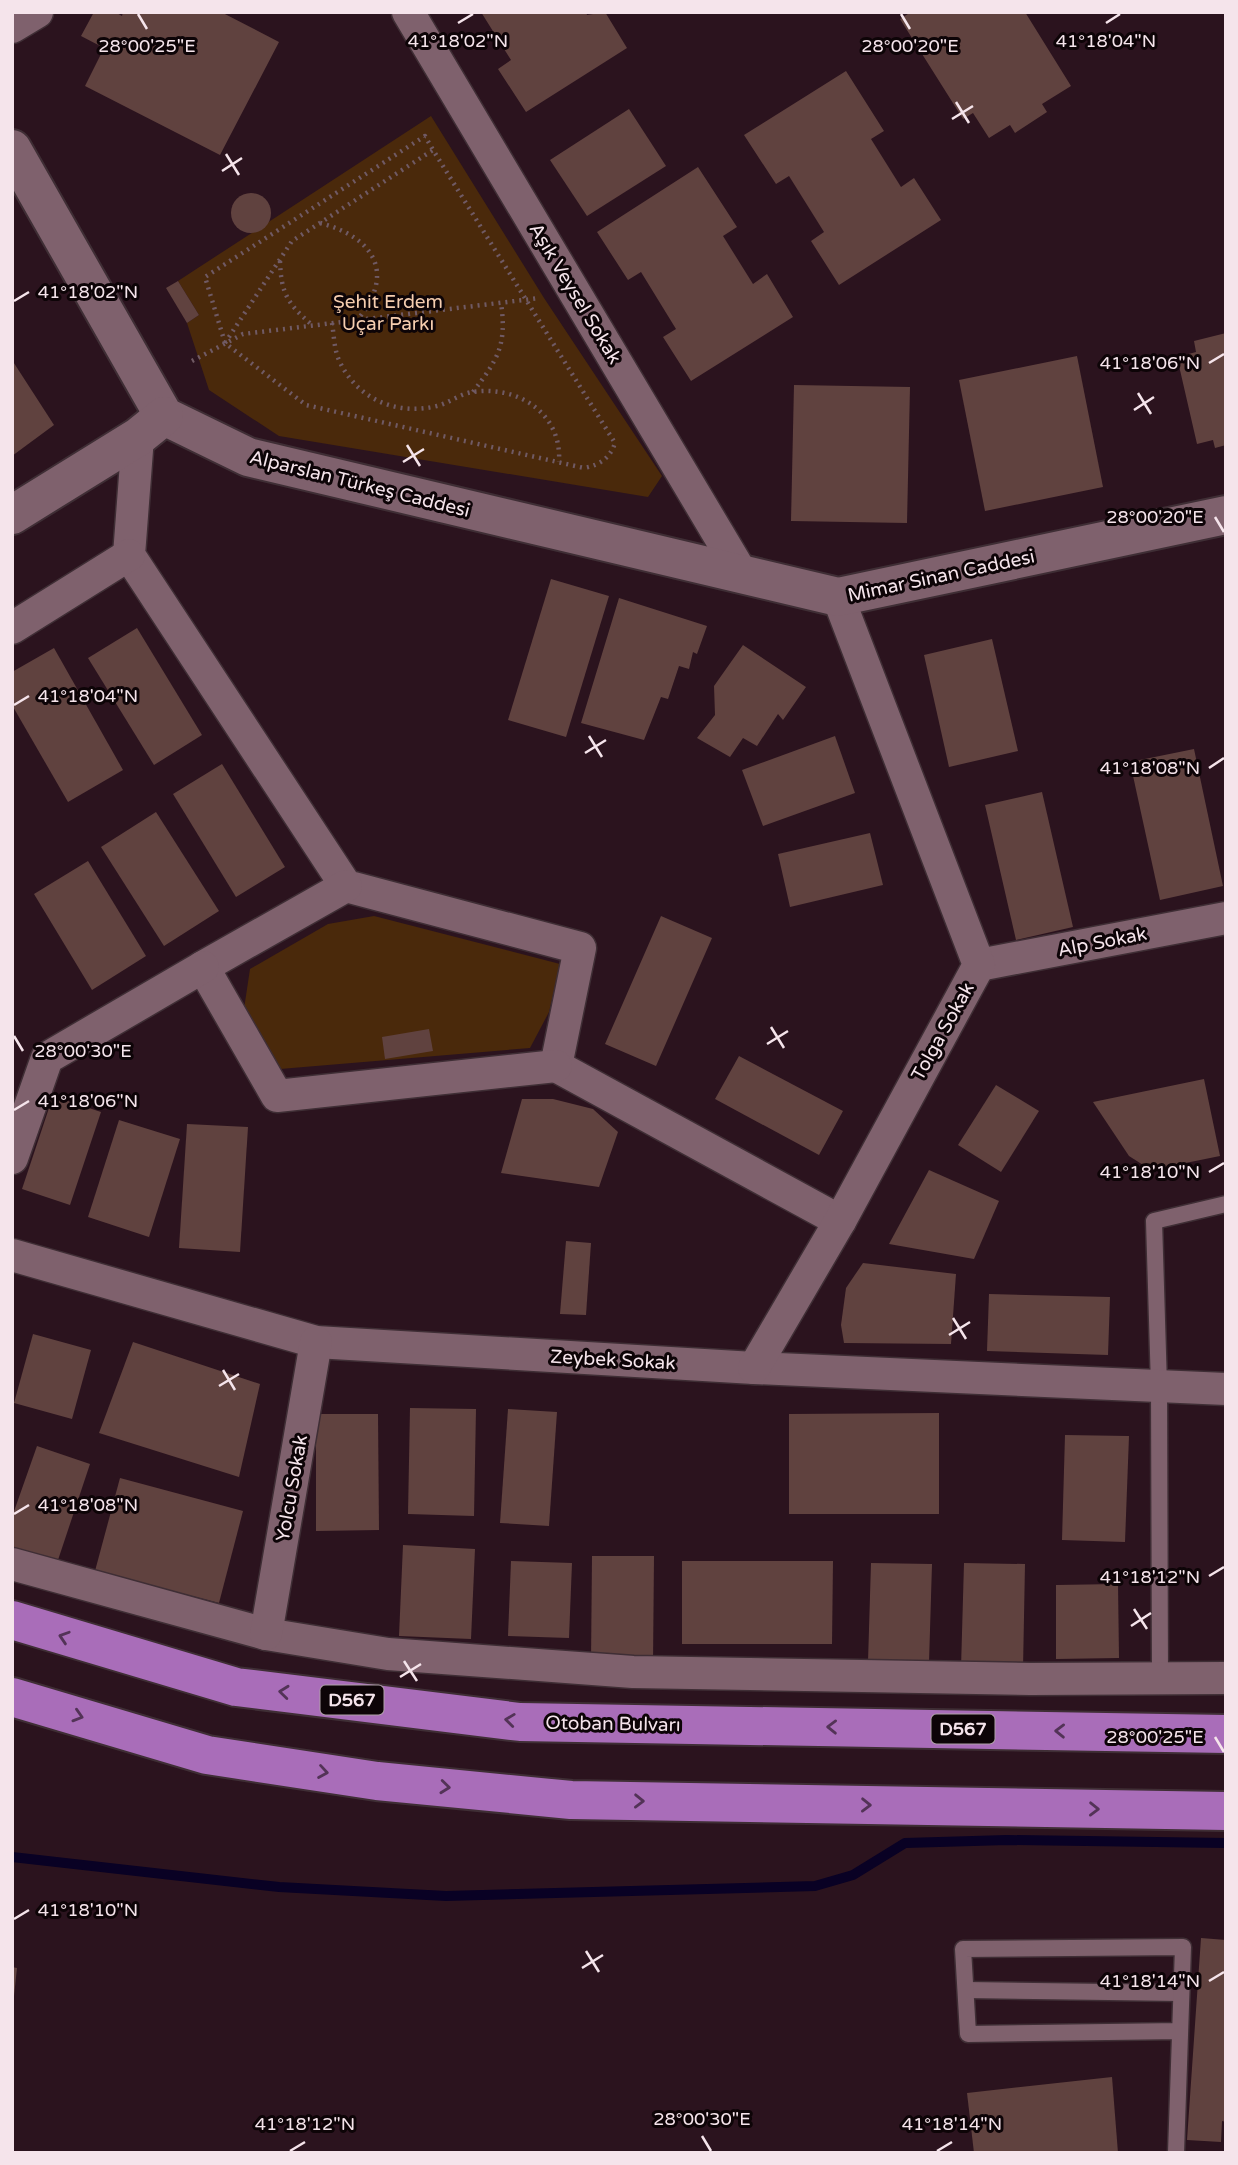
<svg xmlns="http://www.w3.org/2000/svg" width="1238" height="2165" font-family="'Varela Round',sans-serif">
<style>
.green{fill:#4a290b}
.lines{fill:none;stroke-linecap:round;stroke-linejoin:round}
.stream{stroke:#090124;stroke-width:10}
.building{fill:#60423f}
.lane-casing{stroke:#3f2e35;stroke-width:19}
.street-casing{stroke:#3f2e35;stroke-width:35}
.secondary-casing{stroke:#3f2e35;stroke-width:42}
.highway-casing{stroke:#3f2e35;stroke-width:42}
.path{stroke:#705a64;stroke-width:4.5;stroke-dasharray:2 5;stroke-linecap:butt}
.lane{stroke:#7f616d;stroke-width:16}
.street{stroke:#7f616d;stroke-width:32}
.secondary{stroke:#7f616d;stroke-width:38}
.highway{stroke:#a96db9;stroke-width:38}
.oneway{stroke:#533357}
.ticks{fill:none;stroke:#f5e4eb;stroke-width:2.5}
.labels{text-anchor:middle;stroke-width:6;stroke-linejoin:round;paint-order:stroke}
.shield{fill:#0d0407;stroke:#afa1a7;stroke-width:2}
.shield-label{font-size:18px;font-weight:bold;fill:#f5e4eb}
.street-label{font-size:19px;fill:#f5e4eb;stroke:#0d0407}
.park-label{font-size:19px;fill:#f5cdaf;stroke:#0d0407}
.ticks-label{font-size:18px;text-anchor:middle;fill:#f5e4eb;stroke:#0d0407;stroke-width:6;stroke-linejoin:round;paint-order:stroke}
</style>
<rect width="100%" height="100%" fill="#2b131e"/>
<g class="green">
<polygon points="431,116 544,298 662,476 648,497 279,436 209,390 187,323 199,315 178,281"/>
<polygon points="374,916 560,964 549,1012 530,1048 280,1069 244,1009 250,969 328,924"/>
</g>
<g class="lines">
<polyline class="stream" points="12,1857 279,1887 446,1896 815,1886 853,1875 905,1843 1007,1840 1226,1843"/>
</g>
<g class="building">
<polygon points="94,12 115,12 122,16 123,12 221,12 279,42 220,155 85,86 104,48 81,36"/>
<polygon points="481,12 586,12 587,15 605,12 627,48 526,112 498,69 511,60"/>
<polygon points="911,12 1025,12 1071,86 1042,104 1047,112 1015,133 1010,125 989,138 973,113 963,119 900,19"/>
<polygon points="846,71 884,131 871,139 901,187 914,178 941,220 839,285 811,241 824,232 789,176 776,184 744,135"/>
<polygon points="629,109 666,166 587,216 550,160"/>
<polygon points="698,167 737,227 723,236 753,284 767,274 793,317 691,381 663,337 676,329 641,272 628,280 597,232"/>
<circle cx="251" cy="213" r="20"/>
<polygon points="178,281 199,315 187,323 166,288"/>
<polygon points="1226,333 1226,445 1215,448 1213,440 1197,444 1177,357 1196,352 1194,341"/>
<polygon points="1077,356 1103,487 985,511 959,380"/>
<polygon points="12,360 54,425 12,456"/>
<polygon points="794,385 910,387 907,523 791,521"/>
<polygon points="551,579 609,596 566,737 508,720"/>
<polygon points="619,598 707,626 697,654 693,652 689,669 679,666 668,699 661,697 644,740 581,723"/>
<polygon points="137,628 202,735 154,765 88,658"/>
<polygon points="992,639 1018,751 949,767 924,655"/>
<polygon points="743,645 806,687 783,720 778,714 757,746 743,738 730,757 697,738 715,715 714,686"/>
<polygon points="54,648 123,770 68,802 12,705 12,672"/>
<polygon points="835,736 855,793 763,826 742,770"/>
<polygon points="1194,749 1223,886 1160,900 1130,762"/>
<polygon points="222,764 285,867 236,897 173,794"/>
<polygon points="1042,792 1073,927 1016,940 985,805"/>
<polygon points="156,812 219,911 164,946 101,847"/>
<polygon points="870,833 883,885 790,907 778,854"/>
<polygon points="88,861 146,956 92,990 34,894"/>
<polygon points="661,916 712,938 656,1066 605,1044"/>
<polygon points="429,1029 433,1051 385,1059 382,1037"/>
<polygon points="739,1056 843,1111 819,1155 715,1099"/>
<polygon points="1204,1079 1220,1156 1151,1170 1129,1156 1093,1102"/>
<polygon points="996,1085 1039,1111 1001,1172 958,1145"/>
<polygon points="53,1096 101,1112 70,1205 22,1189"/>
<polygon points="522,1099 553,1099 593,1109 618,1132 599,1187 501,1173"/>
<polygon points="119,1120 180,1139 149,1237 88,1217"/>
<polygon points="187,1124 248,1127 240,1252 179,1248"/>
<polygon points="929,1170 999,1201 974,1259 889,1244"/>
<polygon points="566,1241 591,1243 586,1315 560,1314"/>
<polygon points="863,1263 956,1274 951,1344 844,1343 841,1325 846,1288"/>
<polygon points="989,1294 1110,1297 1108,1355 987,1351"/>
<polygon points="33,1334 91,1350 72,1419 14,1403"/>
<polygon points="133,1342 260,1384 239,1477 99,1433"/>
<polygon points="410,1408 476,1409 474,1516 408,1514"/>
<polygon points="508,1409 557,1412 549,1526 500,1523"/>
<polygon points="939,1413 939,1514 789,1514 789,1414"/>
<polygon points="316,1414 378,1414 379,1530 316,1531"/>
<polygon points="1065,1435 1129,1436 1125,1542 1062,1540"/>
<polygon points="37,1446 90,1464 57,1563 12,1548 12,1517"/>
<polygon points="120,1478 243,1511 219,1603 95,1571"/>
<polygon points="403,1545 475,1549 471,1639 399,1636"/>
<polygon points="592,1556 654,1556 653,1663 591,1662"/>
<polygon points="511,1561 572,1563 569,1638 508,1636"/>
<polygon points="682,1561 833,1561 832,1644 682,1644"/>
<polygon points="871,1563 932,1564 929,1663 868,1662"/>
<polygon points="964,1563 1025,1564 1023,1669 961,1668"/>
<polygon points="1118,1584 1119,1658 1056,1659 1056,1585"/>
<polygon points="1201,1938 1226,1940 1226,2122 1222,2121 1221,2142 1187,2140"/>
<polygon points="12,1967 17,1968 14,1996 12,1996"/>
<polygon points="1112,2077 1118,2153 974,2153 967,2093"/>
</g>
<g class="lines">
<defs>
<g id="lane">
<polyline points="1160,1678 1159,1386 1154,1221 1226,1204"/>
<polyline points="966,1990 1181,1993"/>
<polyline points="1176,2153 1183,1947 963,1949 968,2034 1180,2031"/>
</g>
<g id="street">
<polyline points="408,12 742,574"/>
<polyline points="12,27 37,12"/>
<polyline points="138,437 129,555 346,886 580,948 556,1066 840,1221"/>
<polyline points="12,628 129,555"/>
<polyline points="346,886 203,967 277,1096 556,1066"/>
<polyline points="979,965 1226,918"/>
<polyline points="12,1158 47,1058 203,967"/>
<polyline points="12,1255 316,1342 754,1368 1226,1389"/>
<polyline points="754,1368 840,1221 979,965 838,597"/>
<polyline points="12,1564 266,1634 388,1654 633,1672 1030,1679 1226,1678"/>
<polyline points="266,1634 316,1342"/>
</g>
<g id="secondary">
<polyline points="12,149 164,416 248,457 838,597 1226,515"/>
<polyline points="12,515 138,437 164,416"/>
</g>
<g id="highway">
<polyline points="12,1620 236,1687 520,1722 1226,1734"/>
<polyline points="12,1697 207,1755 377,1781 571,1800 1226,1811"/>
</g>
</defs>
<use href="#lane" class="lane-casing"/>
<use href="#street" class="street-casing"/>
<use href="#secondary" class="secondary-casing"/>
<use href="#highway" class="highway-casing"/>
<g class="path">
<path d="M320,223C374,237 396,273 358,319"/>
<path d="M280,261C281,294 288,304 312,325"/>
<path d="M332,323C334,335 334,349 339,360C356,399 397,416 437,406C449,403 460,394 472,392C519,385 562,414 559,462"/>
<path d="M225,343L292,241L433,150L615,443C610,458 600,465 584,468L306,405L225,343L205,277L425,136L433,150"/>
<polyline points="192,361 243,334 540,298"/>
<path d="M473,392C498,359 507,345 501,303"/>
</g>
<use href="#lane" class="lane"/>
<use href="#street" class="street"/>
<use href="#secondary" class="secondary"/>
<use href="#highway" class="highway"/>
</g>
<defs><path id="oneway-chevron" d="M-2-3.5L2.5 0L-2 3.5" fill="none" stroke-width="1.6" stroke-linecap="round" stroke-linejoin="round" transform="scale(1.75)"/></defs>
<g class="oneway">
<use href="#oneway-chevron" transform="translate(64 1637) rotate(-162)"/>
<use href="#oneway-chevron" transform="translate(284 1692) rotate(-174)"/>
<use href="#oneway-chevron" transform="translate(78 1716) rotate(17)"/>
<use href="#oneway-chevron" transform="translate(510 1720) rotate(-173)"/>
<use href="#oneway-chevron" transform="translate(832 1727) rotate(-179)"/>
<use href="#oneway-chevron" transform="translate(1060 1731) rotate(-179)"/>
<use href="#oneway-chevron" transform="translate(323 1772) rotate(9)"/>
<use href="#oneway-chevron" transform="translate(445 1787) rotate(6)"/>
<use href="#oneway-chevron" transform="translate(639 1801) rotate(1)"/>
<use href="#oneway-chevron" transform="translate(866 1805) rotate(1)"/>
<use href="#oneway-chevron" transform="translate(1094 1809) rotate(1)"/>
</g>
<path class="ticks" d="M138,14L147,29M901,14L910,29M458,23L473,14M1106,23L1120,14M956,102L969,123M952,119L973,106M226,154L239,175M222,171L242,158M14,301L29,292M1209,363L1224,354M1138,393L1151,414M1134,410L1154,397M407,445L420,466M403,462L424,449M1215,517L1224,532M14,705L29,696M589,736L602,757M585,753L606,740M1209,768L1224,758M771,1027L784,1048M14,1036L23,1051M767,1044L788,1031M14,1110L29,1101M1209,1172L1224,1163M953,1318L966,1339M949,1335L970,1322M223,1370L235,1390M219,1386L239,1374M14,1514L29,1505M1209,1576L1224,1567M1134,1609L1147,1629M1131,1626L1151,1613M404,1661L417,1681M400,1677L421,1664M1215,1737L1224,1752M14,1919L29,1910M586,1951L599,1972M582,1968L603,1955M1209,1981L1224,1972M702,2136L711,2151M290,2151L305,2142M937,2151L952,2142"/>
<g class="labels">
<g class="shield">
<rect x="320.5" y="1685.5" width="63" height="29" rx="5"/>
<rect x="931.5" y="1714.5" width="63" height="29" rx="5"/>
</g>
<g class="shield-label">
<text x="352" y="1706">D567</text>
<text x="963" y="1735">D567</text>
</g>
<g class="street-label">
<text transform="translate(576 293) rotate(59)" y="7">Aşık Veysel Sokak</text>
<text transform="translate(360 483) rotate(14)" y="7">Alparslan Türkeş Caddesi</text>
<text transform="translate(941 575) rotate(-12)" y="7">Mimar Sinan Caddesi</text>
<text transform="translate(1102 941) rotate(-11)" y="7">Alp Sokak</text>
<text transform="translate(942 1031) rotate(-61)" y="7">Tolga Sokak</text>
<text transform="translate(613 1359) rotate(3)" y="7">Zeybek Sokak</text>
<text transform="translate(291 1488) rotate(-80)" y="7">Yolcu Sokak</text>
<text transform="translate(613 1723) rotate(1)" y="7">Otoban Bulvarı</text>
</g>
<g class="park-label">
<text x="388" y="308">Şehit Erdem<tspan x="388" dy="22">Uçar Parkı</tspan></text>
</g>
</g>
<g class="ticks-label">
<text x="458" y="47">41°18'02"N</text>
<text x="1106" y="47">41°18'04"N</text>
<text x="147" y="52">28°00'25"E</text>
<text x="910" y="52">28°00'20"E</text>
<text x="88" y="298">41°18'02"N</text>
<text x="1150" y="369">41°18'06"N</text>
<text x="1155" y="523">28°00'20"E</text>
<text x="88" y="702">41°18'04"N</text>
<text x="1150" y="774">41°18'08"N</text>
<text x="83" y="1057">28°00'30"E</text>
<text x="88" y="1107">41°18'06"N</text>
<text x="1150" y="1178">41°18'10"N</text>
<text x="88" y="1511">41°18'08"N</text>
<text x="1150" y="1583">41°18'12"N</text>
<text x="1155" y="1743">28°00'25"E</text>
<text x="88" y="1916">41°18'10"N</text>
<text x="1150" y="1987">41°18'14"N</text>
<text x="702" y="2125">28°00'30"E</text>
<text x="305" y="2130">41°18'12"N</text>
<text x="952" y="2130">41°18'14"N</text>
</g>
<rect width="1238" height="2165" fill="none" stroke="#f5e4eb" stroke-width="28"/>
</svg>
